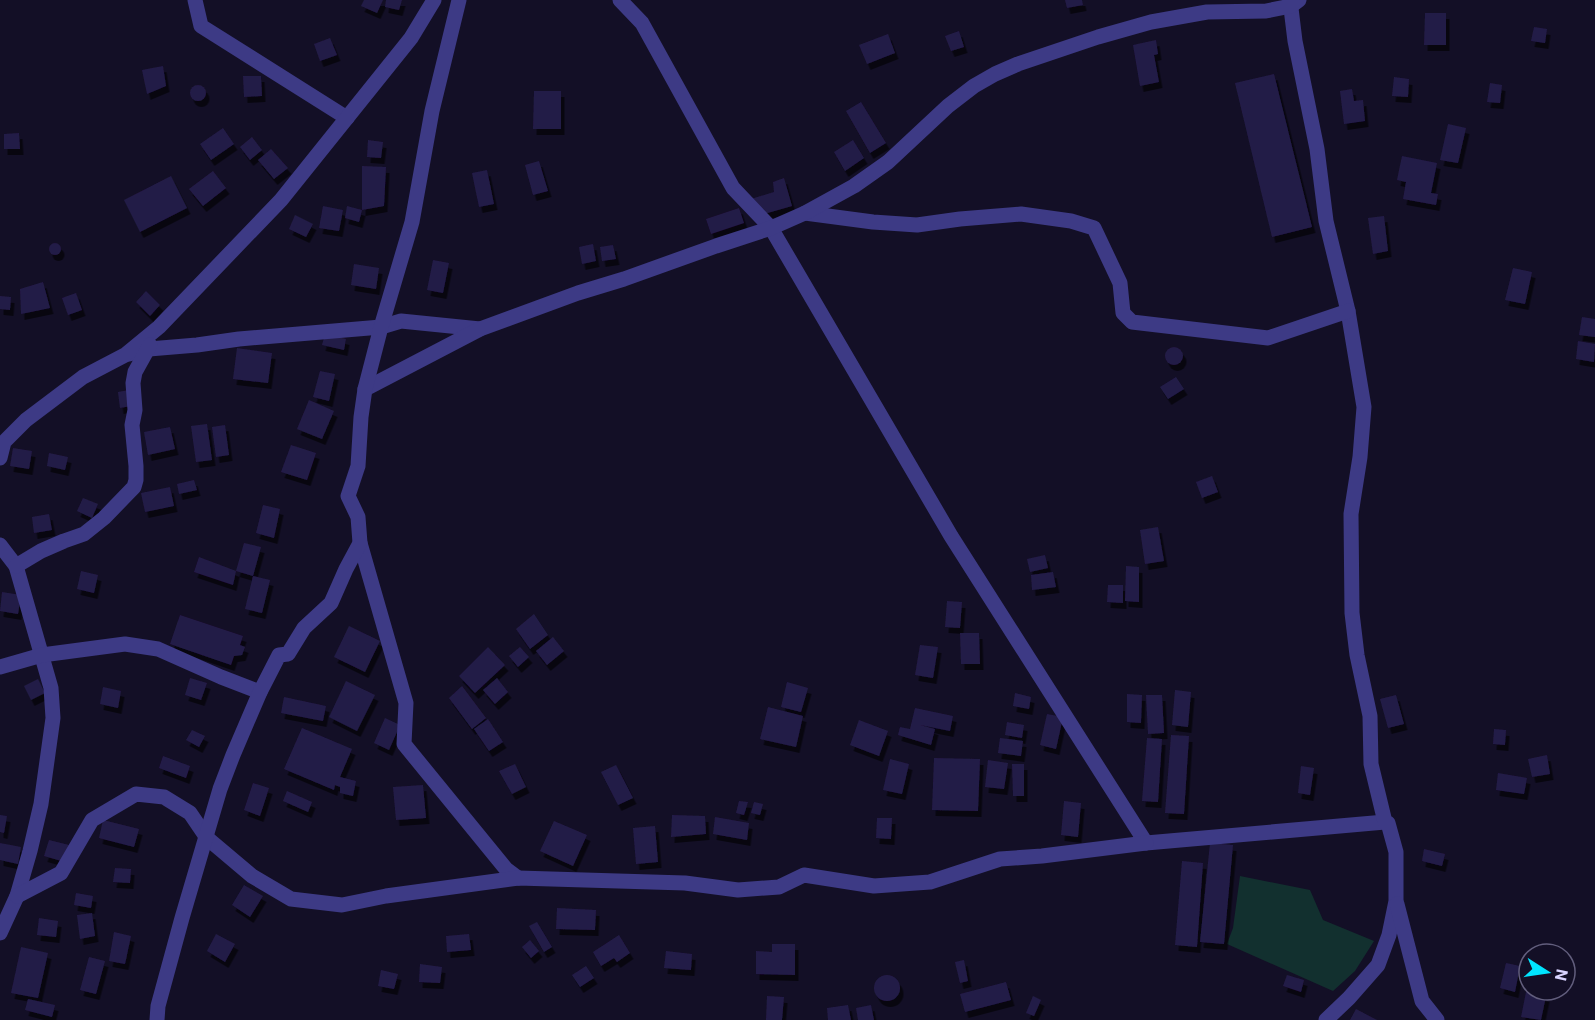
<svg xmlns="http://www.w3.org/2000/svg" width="1595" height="1020" font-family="Roboto,sans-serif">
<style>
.green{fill:#12302f}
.building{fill:#241b47;filter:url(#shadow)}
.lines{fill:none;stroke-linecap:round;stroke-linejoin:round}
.street{stroke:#3d3a85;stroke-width:15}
</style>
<defs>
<filter id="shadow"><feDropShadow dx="3.5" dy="6" stdDeviation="0" flood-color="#0009"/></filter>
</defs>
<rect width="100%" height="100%" fill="#130f26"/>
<polygon class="green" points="1240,876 1310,890 1323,920 1374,941 1355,971 1333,991 1227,944 1233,928"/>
<g class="building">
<polygon points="364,0 383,0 377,13 361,6"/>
<polygon points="386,0 402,0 399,10 385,7"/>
<polygon points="1065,0 1082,0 1083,5 1067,8"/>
<polygon points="1425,13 1446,13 1446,45 1424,45"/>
<polygon points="1534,27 1547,29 1545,43 1531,41"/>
<polygon points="959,31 964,47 951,51 945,36"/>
<polygon points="888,34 895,53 867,64 859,45"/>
<polygon points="330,38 337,55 320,61 314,44"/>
<polygon points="1156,40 1158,54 1154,55 1159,82 1140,86 1133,45"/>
<polygon points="163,66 166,86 147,94 142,70"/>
<polygon points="1274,74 1312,227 1272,237 1235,83"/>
<polygon points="243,76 261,76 262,96 244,97"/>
<polygon points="1394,77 1409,79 1408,97 1392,96"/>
<polygon points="1490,83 1502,85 1500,103 1487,102"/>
<circle cx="198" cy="93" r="8"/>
<polygon points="1352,89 1354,101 1363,100 1365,121 1344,124 1340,91"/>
<polygon points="534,91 561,91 561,129 533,129"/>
<polygon points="861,102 886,143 870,153 846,111"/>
<polygon points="1448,124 1466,128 1458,163 1440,160"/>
<polygon points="223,128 234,144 211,160 200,144"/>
<polygon points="19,133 20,149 4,149 4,134"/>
<polygon points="252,137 262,150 250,160 240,147"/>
<polygon points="368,140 383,142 381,158 367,157"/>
<polygon points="853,140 864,158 845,171 834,152"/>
<polygon points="271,149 288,168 274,179 258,160"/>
<polygon points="1402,156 1437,163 1431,193 1438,194 1436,205 1403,199 1406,182 1397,180"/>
<polygon points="539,161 548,191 533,195 525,165"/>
<polygon points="362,166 386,167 384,206 362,210 359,222 345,218 347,206 362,210"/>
<polygon points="487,170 494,204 479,207 472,173"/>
<polygon points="213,171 226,188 203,206 189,189"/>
<polygon points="171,176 187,208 140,232 124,200"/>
<polygon points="784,178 792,206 757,216 751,199 774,192 773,182"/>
<polygon points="323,206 343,210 339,231 319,228"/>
<polygon points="739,208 744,223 711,234 706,219"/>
<polygon points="295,215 313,224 306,237 289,229"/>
<polygon points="1384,216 1388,251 1373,254 1368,218"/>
<circle cx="55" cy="249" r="6"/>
<polygon points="593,244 596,261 582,264 579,247"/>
<polygon points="613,245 616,259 602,261 600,247"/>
<polygon points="433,260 449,263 443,293 427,290"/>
<polygon points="354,264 379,268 376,289 351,285"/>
<polygon points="1513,268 1532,272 1525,304 1505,300"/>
<polygon points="43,282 50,308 21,314 20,289"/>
<polygon points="146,291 160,305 150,316 136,302"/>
<polygon points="76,293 82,310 68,315 62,298"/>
<polygon points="0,296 11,297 10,310 0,309"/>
<polygon points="1582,317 1595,319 1595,337 1579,335"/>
<polygon points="325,334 346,339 344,350 322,345"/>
<polygon points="1578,341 1595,344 1594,362 1576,359"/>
<circle cx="1174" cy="356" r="9"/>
<polygon points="237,348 272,353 268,383 233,379"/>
<polygon points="320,371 335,374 329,401 313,397"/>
<polygon points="1176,377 1184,389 1168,399 1160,387"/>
<polygon points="129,390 131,406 120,408 118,392"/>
<polygon points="309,400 334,411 322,439 297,429"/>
<polygon points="207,424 212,460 196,462 191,426"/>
<polygon points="225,425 229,455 216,457 212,427"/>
<polygon points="170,427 175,449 148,455 144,432"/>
<polygon points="291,445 316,453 307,480 281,472"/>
<polygon points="13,448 32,451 29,469 10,466"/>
<polygon points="49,453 68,457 65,470 47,466"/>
<polygon points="1212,476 1218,492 1202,498 1196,482"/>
<polygon points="194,480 197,490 179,494 177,484"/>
<polygon points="170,487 174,506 145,512 141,493"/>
<polygon points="83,498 98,504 92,518 77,511"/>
<polygon points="263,505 280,509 274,538 256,533"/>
<polygon points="49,514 52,530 34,533 32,517"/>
<polygon points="1158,527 1164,561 1145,564 1140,530"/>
<polygon points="244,543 261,547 253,576 236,571"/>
<polygon points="1045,555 1048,568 1030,572 1027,559"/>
<polygon points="199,557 236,571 233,585 194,572"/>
<polygon points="1126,566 1139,567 1139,602 1125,601"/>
<polygon points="81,571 98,575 94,593 77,589"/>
<polygon points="1053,572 1056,587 1032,590 1031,575"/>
<polygon points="253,576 270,580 262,613 245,609"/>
<polygon points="1108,585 1123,585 1123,603 1107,602"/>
<polygon points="2,592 21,595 18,614 0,611"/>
<polygon points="947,601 962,602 960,628 945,627"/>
<polygon points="534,614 548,635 530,649 516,629"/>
<polygon points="180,615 243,636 240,645 245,647 242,655 234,656 231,665 170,644"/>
<polygon points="349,626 380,641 365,672 334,657"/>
<polygon points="960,633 979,633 980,664 961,664"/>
<polygon points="553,637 564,651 547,665 536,651"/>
<polygon points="920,645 938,647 933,678 915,675"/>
<polygon points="488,647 505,665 475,693 459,676"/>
<polygon points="520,647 529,657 518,667 509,656"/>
<polygon points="190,678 207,683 201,700 185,695"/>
<polygon points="497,678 508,692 495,704 483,690"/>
<polygon points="38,679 45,693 31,700 24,686"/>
<polygon points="346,681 375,695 357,731 329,717"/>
<polygon points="787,682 808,688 801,712 781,707"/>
<polygon points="462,686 486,718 472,729 449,698"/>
<polygon points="103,687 121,691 118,708 100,704"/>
<polygon points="1175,690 1191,692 1188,727 1172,725"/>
<polygon points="1015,693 1031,697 1029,709 1013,706"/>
<polygon points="1127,694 1142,695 1141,723 1127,722"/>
<polygon points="1146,695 1162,695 1164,733 1148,734"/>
<polygon points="1396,695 1404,724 1388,728 1380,699"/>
<polygon points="284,697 326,706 323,721 281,713"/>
<polygon points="768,707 803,716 796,747 760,739"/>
<polygon points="915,708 953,716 950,731 920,725 935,729 931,745 898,735 900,727 910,729"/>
<polygon points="1047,714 1063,717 1056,749 1040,745"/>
<polygon points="385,718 400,725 389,750 374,743"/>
<polygon points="488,719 503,742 489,751 474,729"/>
<polygon points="859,720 888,731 879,756 850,745"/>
<polygon points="1007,722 1024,725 1022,738 1005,735"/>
<polygon points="302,728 352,749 340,777 356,781 353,796 340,793 340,787 335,785 334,790 284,769"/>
<polygon points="1494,729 1506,730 1505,745 1493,744"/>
<polygon points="192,730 205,736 199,747 186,740"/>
<polygon points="1171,735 1189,736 1184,814 1165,813"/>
<polygon points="1000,738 1023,741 1021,756 998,753"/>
<polygon points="1147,738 1162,739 1158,802 1142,801"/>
<polygon points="1547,755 1550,774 1532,777 1528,759"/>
<polygon points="163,756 190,766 186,778 159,768"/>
<polygon points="934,758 980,759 978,811 932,810"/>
<polygon points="890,759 909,764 902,794 883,790"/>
<polygon points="988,760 1008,763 1004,789 985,787"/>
<polygon points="515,764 526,787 512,794 499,771"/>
<polygon points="1012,764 1024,764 1024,796 1013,796"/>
<polygon points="616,765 633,798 618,805 601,772"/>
<polygon points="1301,766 1314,768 1310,795 1298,793"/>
<polygon points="1498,773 1527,778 1524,794 1496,790"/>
<polygon points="253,783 269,788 260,816 244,810"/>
<polygon points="423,785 426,818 396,820 393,787"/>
<polygon points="287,791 312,802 308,812 283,801"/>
<polygon points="739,801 748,802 744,815 736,813"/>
<polygon points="1064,801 1081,803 1078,837 1061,835"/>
<polygon points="754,802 763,804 760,815 751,813"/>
<polygon points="0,815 7,816 4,833 0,832"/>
<polygon points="672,815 705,816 706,834 671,837"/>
<polygon points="715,817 749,823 747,840 713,834"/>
<polygon points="877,818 892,818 891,839 876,838"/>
<polygon points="103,820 139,829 134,847 99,838"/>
<polygon points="554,821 587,835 573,866 540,851"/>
<polygon points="655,826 658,862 636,864 633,828"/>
<polygon points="49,840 69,845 65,862 44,856"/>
<polygon points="0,843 21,847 18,864 0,860"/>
<polygon points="1210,843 1233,845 1224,944 1200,942"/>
<polygon points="1424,849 1445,854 1442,866 1422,861"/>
<polygon points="1182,861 1203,863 1197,947 1175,945"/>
<polygon points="115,868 131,869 130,883 113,882"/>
<polygon points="244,885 263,896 250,917 232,905"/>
<polygon points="76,893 93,896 91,908 74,905"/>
<polygon points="557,908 596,910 595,930 556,929"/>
<polygon points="92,913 95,936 80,939 77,915"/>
<polygon points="39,918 58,921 56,937 37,935"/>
<polygon points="537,922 552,947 544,952 529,926"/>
<polygon points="114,932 131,936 125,964 109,961"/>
<polygon points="216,934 235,944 225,962 207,951"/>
<polygon points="469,934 471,950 447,952 446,936"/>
<polygon points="619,935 630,953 617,962 614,958 601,966 593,952"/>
<polygon points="530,940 539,951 531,958 522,947"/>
<polygon points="772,944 795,944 795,975 756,974 756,951 772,952"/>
<polygon points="21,947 48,953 38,998 11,993"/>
<polygon points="666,951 692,954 691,970 664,968"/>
<polygon points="89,957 105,961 96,994 80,990"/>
<polygon points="964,960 968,981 960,983 955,962"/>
<polygon points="1506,963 1520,966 1515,992 1500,988"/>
<polygon points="420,964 442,967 440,983 419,982"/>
<polygon points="586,966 594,978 580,987 572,975"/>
<polygon points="381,970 398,974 394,989 378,986"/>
<polygon points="1287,975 1304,980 1301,992 1283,986"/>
<circle cx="887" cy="988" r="13"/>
<polygon points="1006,982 1011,1000 965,1012 960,994"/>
<polygon points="1526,992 1546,996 1541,1020 1521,1017"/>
<polygon points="767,996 784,997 782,1020 766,1020"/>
<polygon points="1033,996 1041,1000 1034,1016 1026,1013"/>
<polygon points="28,999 55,1005 52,1017 25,1010"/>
<polygon points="848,1005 851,1020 828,1020 827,1008"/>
<polygon points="871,1005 874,1020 858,1020 856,1008"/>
<polygon points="1356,1009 1377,1020 1350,1020"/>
</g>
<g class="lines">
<g class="street">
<polyline points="195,0 201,26 347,118"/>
<polyline points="620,0 642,23 733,188 771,228 951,536 1146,843 1385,822"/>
<polyline points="1290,0 1295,41 1317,149 1326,221 1348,311 1364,407 1360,457 1351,514 1352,613 1357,655 1370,716 1371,764 1385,822 1388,823 1396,852 1396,901 1389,935 1378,965 1349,998 1326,1020"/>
<polyline points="805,213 873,222 917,225 960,219 1021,214 1071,221 1094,228 1120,283 1123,313 1132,322 1268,338 1348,311"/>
<polyline points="129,354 149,349 197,345 239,339 381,327 401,321 480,329"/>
<polyline points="365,389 480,329 578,293 624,279 716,246 771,228 805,213 854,186 888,162 948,106 974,86 995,74 1018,64 1098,37 1151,22 1207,12 1266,11 1291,6 1299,0"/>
<polyline points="0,458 4,442 26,420 83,377 125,355 159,327 281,200 411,38 434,0"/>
<polyline points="360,543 406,703 404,744 506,869 518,878"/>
<polyline points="0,545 16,566 51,688 53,718 41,804 30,851 17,896 0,933"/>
<polyline points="16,566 41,551 64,541 84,534 104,518 134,487 136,480 136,466 132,425 135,410 133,383 135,372 150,345"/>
<polyline points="0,667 42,655 125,644 158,649 221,677 260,692"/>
<polyline points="17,896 61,873 92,820 136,794 164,797 190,813 207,838 252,876 291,899 342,905 386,896 518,878 685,883 738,890 779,887 804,875 874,886 930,882 1000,859 1042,856 1146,843"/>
<polyline points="1397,904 1422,1001 1437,1020"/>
<polyline points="157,1020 158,1006 182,918 220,789 233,755 260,692 279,655 288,654 304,628 331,603 346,569 360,543 358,517 348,496 358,466 361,417 365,389 381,327 412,222 432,111 459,0"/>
</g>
</g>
<g transform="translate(1547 972) rotate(102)"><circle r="28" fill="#130f26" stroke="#625e7d" stroke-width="1.5"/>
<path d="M0-4.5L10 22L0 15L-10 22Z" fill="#00e5ff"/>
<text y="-9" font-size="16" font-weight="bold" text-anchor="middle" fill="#d9d4ff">N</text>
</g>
</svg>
